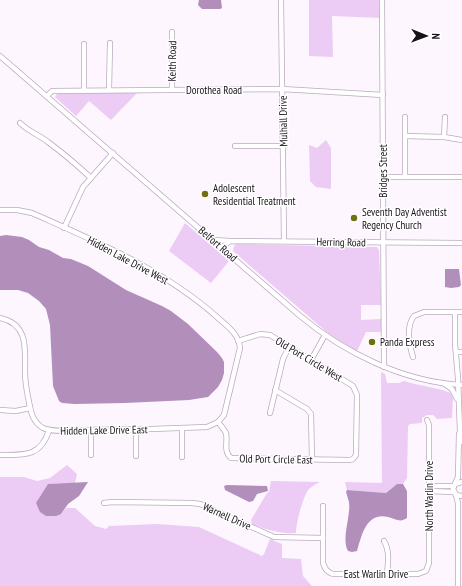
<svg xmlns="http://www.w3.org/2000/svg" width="462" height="586" font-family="'PT Sans Narrow',sans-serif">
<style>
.green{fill:#ecccf4}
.water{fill:#b28ebb}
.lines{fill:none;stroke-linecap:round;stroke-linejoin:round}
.minor-casing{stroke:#bba9bf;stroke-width:6}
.minor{stroke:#fff;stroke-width:4.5}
.poi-dot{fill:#707013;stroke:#fff;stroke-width:1.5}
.labels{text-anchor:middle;stroke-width:3;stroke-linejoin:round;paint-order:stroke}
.street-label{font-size:11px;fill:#181119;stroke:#fff}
.poi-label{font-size:11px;fill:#181119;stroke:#fff;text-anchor:start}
</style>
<rect width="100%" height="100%" fill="#fdf6ff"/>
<g class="green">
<polygon points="309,0 381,0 381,18 332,16 333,57 309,56"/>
<polygon points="138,92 111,120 89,101 76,116 55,97 57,94"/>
<polygon points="326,140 331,148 331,189 316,187 310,181 309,145 317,148"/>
<polygon points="185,223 229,261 211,283 169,251"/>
<polygon points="236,244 377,247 379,250 381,305 361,305 361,320 381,319 382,332 366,332 357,351 329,334 233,251 234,246"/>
<path d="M381,372L385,374L387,383H399L404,381C420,386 436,387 451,393L453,398L452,418L437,419L433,415H427L422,418V423L410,424L408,426L407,478L403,484H397L386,493L347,490L345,482L382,483Z"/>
<polygon points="67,465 77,474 75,483 48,484 61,514 66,508 75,508 95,526 106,529 109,526 158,524 199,527 262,556 264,554 270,539 282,544 282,558 301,559 303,576 312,586 0,586 0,477 24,477 37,481 50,478"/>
<path d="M271,481L320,482C316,484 312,486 309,489C303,496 296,523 296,533C280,534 267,530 252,524L251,520L267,493L269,492Z"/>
</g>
<g class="water">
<polygon points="199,0 221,0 222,8 220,9 202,9 198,5"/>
<polygon points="6,235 22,237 29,240 39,247 49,250 63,258 71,259 88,266 126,290 162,306 171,311 188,324 217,352 222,358 224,362 224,373 222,380 218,387 208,397 189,400 125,403 75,404 62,403 59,401 53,386 50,325 46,309 39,301 28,293 18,290 0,290 0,236"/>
<polygon points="445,269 459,269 461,285 459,287 451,288 445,287"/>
<polygon points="88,482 79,496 68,504 61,514 56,516 46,516 40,512 36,503 48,484"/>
<path d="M397,484H403L407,491V518C400,523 396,519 388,517C366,512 362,535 357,551L352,552L348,551C341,539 351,516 349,502C348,499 347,495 346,492L347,490L386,493Z"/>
<polygon points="227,485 267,486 268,491 257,494 253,501 249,502 225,490 224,486"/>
</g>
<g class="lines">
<defs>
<g id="minor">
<polyline points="281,0 284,241"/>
<polyline points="382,0 384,367"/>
<path d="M0,56L299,315C343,352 403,382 462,385"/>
<polyline points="84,90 84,44"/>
<polyline points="109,90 110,43"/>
<polyline points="172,90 172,32"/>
<polyline points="47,96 52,91 282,89 383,95"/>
<path d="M20,123C28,131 39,135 48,142C63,153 77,165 91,178"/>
<polyline points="405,136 444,137 462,140"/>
<polyline points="444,137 445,117"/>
<polyline points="235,146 283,146"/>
<polyline points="383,177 462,177"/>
<polyline points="405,177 405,117"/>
<path d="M0,210H17L32,213C97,242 163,269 217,317C227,326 239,334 240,348L224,415L218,422L207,427C165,429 124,430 82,430C71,430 54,433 43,428C33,422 31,413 29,402C27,392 25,383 25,372C25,350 29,324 0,318"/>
<polyline points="64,228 83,187 113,153"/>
<polyline points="213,240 230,241"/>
<polyline points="221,248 230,241 462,243"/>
<polyline points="455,312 455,344 458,378 460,432 462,442"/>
<polyline points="456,352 462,352"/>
<path d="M413,357C409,345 406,326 414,316L424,312H462"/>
<polyline points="311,360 325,335"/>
<polyline points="443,383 452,389 457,399"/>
<polyline points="275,390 307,409 311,414 312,459"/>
<polyline points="0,410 16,411 30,408"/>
<polyline points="270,413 283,359 289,347"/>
<path d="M218,422C221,426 224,429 226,433C228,442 223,451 231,458L350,460L353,459L356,455L357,395L353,386L270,335L260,334L238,341"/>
<path d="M0,455C24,455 41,457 49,430"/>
<polyline points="91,455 91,430"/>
<polyline points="136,456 136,430"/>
<polyline points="182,457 182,428"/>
<polyline points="462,482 455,484 453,489 456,495 462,496"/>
<polyline points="455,484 458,477 459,434"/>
<polyline points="429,486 454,486"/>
<polyline points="429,491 454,492"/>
<polyline points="456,495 458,503 458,586"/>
<polyline points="104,503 112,502 192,503 200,504 274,537 323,538"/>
<path d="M323,506V563C325,569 327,572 333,574H418L426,571L429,563V425L427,420"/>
<path d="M384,541C390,551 388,563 387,574"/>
</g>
</defs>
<use href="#minor" class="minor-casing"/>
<use href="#minor" class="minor"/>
</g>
<g class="poi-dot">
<circle cx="205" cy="194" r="4"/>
<circle cx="354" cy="218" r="4"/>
<circle cx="372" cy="342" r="4"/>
</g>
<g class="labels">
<g class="street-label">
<text transform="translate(172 61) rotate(-89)" y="4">Keith Road</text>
<text x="214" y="94">Dorothea Road</text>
<text transform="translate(283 121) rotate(-91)" y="4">Mulhall Drive</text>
<text transform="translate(383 171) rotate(-90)" y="4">Bridges Street</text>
<text transform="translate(341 242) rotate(1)" y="4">Herring Road</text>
<text transform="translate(218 244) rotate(41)" y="4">Belfort Road</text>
<text transform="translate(128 260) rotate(28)" y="4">Hidden Lake Drive West</text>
<text transform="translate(309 359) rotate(31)" y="4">Old Port Circle West</text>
<text transform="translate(104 430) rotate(-1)" y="4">Hidden Lake Drive East</text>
<text transform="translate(276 459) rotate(1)" y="4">Old Port Circle East</text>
<text transform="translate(429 496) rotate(-90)" y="4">North Warlin Drive</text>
<text transform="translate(227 516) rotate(24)" y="4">Warnell Drive</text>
<text x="376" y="578">East Warlin Drive</text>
</g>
<g class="poi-label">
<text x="213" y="192">Adolescent<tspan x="213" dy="13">Residential Treatment</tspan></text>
<text x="362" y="216">Seventh Day Adventist<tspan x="362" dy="13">Regency Church</tspan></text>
<text x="380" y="346">Panda Express</text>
</g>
</g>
<g transform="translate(426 36) rotate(91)" stroke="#ffffff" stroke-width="3" paint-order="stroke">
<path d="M0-3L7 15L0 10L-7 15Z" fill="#181119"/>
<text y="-6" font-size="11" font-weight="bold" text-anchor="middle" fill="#181119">N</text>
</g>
</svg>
